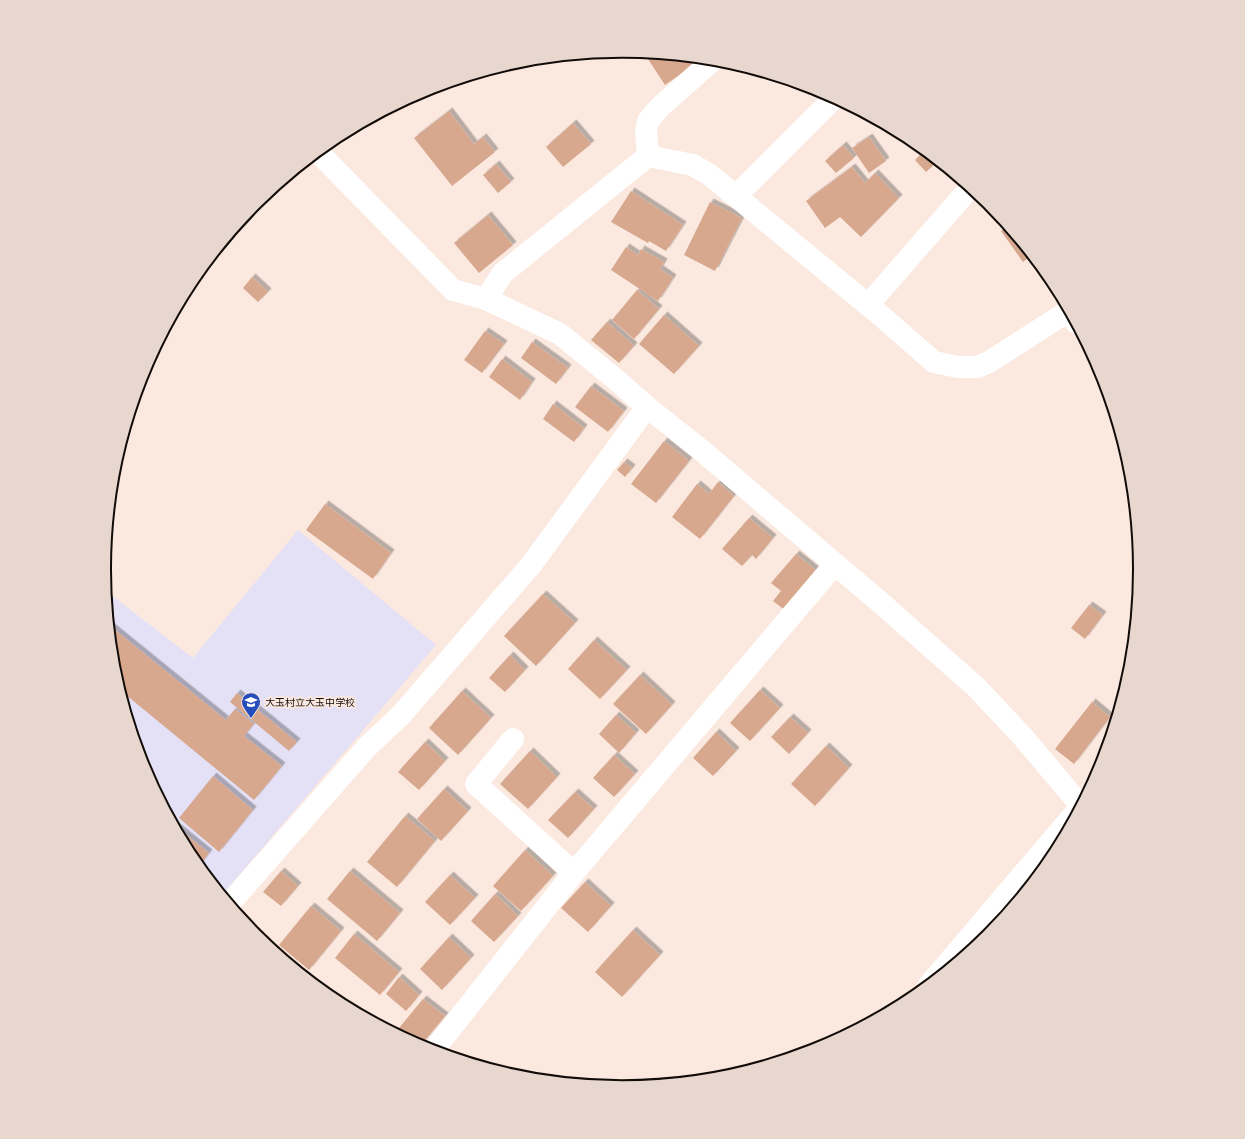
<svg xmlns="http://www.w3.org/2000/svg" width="1245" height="1139" font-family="'Titillium Web','Noto Sans JP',sans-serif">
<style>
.education{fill:#e4e0f6}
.building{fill:#d7a78e;filter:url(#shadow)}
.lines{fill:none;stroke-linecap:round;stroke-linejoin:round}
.minor{stroke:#fff;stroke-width:22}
.labels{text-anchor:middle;stroke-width:3.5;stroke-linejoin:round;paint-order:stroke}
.poi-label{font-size:10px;fill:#120c09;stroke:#fbe9e0;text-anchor:start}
.rim{fill:none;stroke:#120c09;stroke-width:2}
</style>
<defs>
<filter id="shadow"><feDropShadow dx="3.5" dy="-3.5" stdDeviation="0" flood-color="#0004"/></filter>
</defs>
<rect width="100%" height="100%" fill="#fbe9e0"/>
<polygon class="education" points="298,530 436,645 222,895 191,857 143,768 114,670 106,591 193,658"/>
<g class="building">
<polygon points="644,53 700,59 701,60 665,85"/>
<polygon points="800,84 816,89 809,95"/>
<polygon points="449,111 474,144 483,137 495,152 452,186 414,138"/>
<polygon points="573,123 591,144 563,167 546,147"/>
<polygon points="869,137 886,161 869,173 852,148"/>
<polygon points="916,143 938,161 926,172 915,160 921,154 913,147"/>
<polygon points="843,145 854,158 836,173 825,161"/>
<polygon points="496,164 511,182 498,193 483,175"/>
<polygon points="852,167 865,183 875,173 899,198 861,237 840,217 825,228 806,201"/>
<polygon points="631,191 683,225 666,251 649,241 648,243 611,222"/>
<polygon points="710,202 742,218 715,271 684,255"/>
<polygon points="488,215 513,245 479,273 454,243"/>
<polygon points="1008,226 1032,255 1023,262 1001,231"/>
<polygon points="626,247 638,255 641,249 664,262 660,269 673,278 658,301 611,270"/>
<polygon points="252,277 268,292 258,302 243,288"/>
<polygon points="637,290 659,309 634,339 612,320"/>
<polygon points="664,315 699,346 674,374 639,344"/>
<polygon points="607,322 634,346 619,363 591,340"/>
<polygon points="485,331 504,344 482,373 464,360"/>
<polygon points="532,342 568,368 556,384 521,358"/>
<polygon points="502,359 532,382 520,400 489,377"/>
<polygon points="591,386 624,411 608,432 575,407"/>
<polygon points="553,404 584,428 574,442 543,419"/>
<polygon points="664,441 689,461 656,503 631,484"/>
<polygon points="624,462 632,468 625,477 617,470"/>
<polygon points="718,482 734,496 700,539 672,517 697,484 709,494"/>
<polygon points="325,504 391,553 373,579 306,530"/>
<polygon points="749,518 773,538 756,559 752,555 742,566 722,549"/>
<polygon points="796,554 818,572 786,611 773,601 781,591 771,583"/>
<polygon points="543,594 575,623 536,666 504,636"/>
<polygon points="1089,605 1103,615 1085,639 1071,628"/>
<polygon points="109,625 226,720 235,709 254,724 244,736 282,766 254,800 120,690 114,670"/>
<polygon points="594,640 627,670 600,699 568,669"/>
<polygon points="510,655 525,670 505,692 489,678"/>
<polygon points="640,675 672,705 646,734 613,704"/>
<polygon points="760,690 780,708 750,741 730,723"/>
<polygon points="462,691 491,718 458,755 429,728"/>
<polygon points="237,693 297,742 289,751 230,702"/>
<polygon points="1092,702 1110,717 1074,764 1055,749"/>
<polygon points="616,715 636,733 619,753 599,734"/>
<polygon points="790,717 808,733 789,754 771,737"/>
<polygon points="716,732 736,751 713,776 693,758"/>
<polygon points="425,742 445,761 419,790 398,772"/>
<polygon points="826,746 849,768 815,806 791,784"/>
<polygon points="530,751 557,777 528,809 500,784"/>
<polygon points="614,755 635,774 614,797 593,778"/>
<polygon points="213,776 253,810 219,852 179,818"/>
<polygon points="444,789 468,811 441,841 417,819"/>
<polygon points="575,792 594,809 568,838 548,820"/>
<polygon points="405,816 435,841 397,887 367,862"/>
<polygon points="173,824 209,853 199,866 191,857"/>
<polygon points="525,850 553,876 521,911 493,886"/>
<polygon points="281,871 298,886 281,906 263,892"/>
<polygon points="350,871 400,913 377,941 327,899"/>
<polygon points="450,875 475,898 450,925 425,902"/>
<polygon points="585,882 611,906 588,932 561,908"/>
<polygon points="495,894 518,916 494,942 471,921"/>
<polygon points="311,906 341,931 309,970 279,945"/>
<polygon points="633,930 660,955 622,997 595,972"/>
<polygon points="354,934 399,972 380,995 335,958"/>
<polygon points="449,937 471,958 442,990 420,969"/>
<polygon points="399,977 419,995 406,1011 386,994"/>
<polygon points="423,999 445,1016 420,1046 395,1033"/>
</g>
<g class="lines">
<g class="minor">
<polyline points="318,152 453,290 486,299 560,334 620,383 647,407 700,449 881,603 976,687 1023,737 1081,806"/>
<polyline points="648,156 646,132 648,121 660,107 713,60"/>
<polyline points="736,196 833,99"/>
<polyline points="486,299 503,273 648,156 693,165 710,175 879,314 934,362 958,367 977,367 989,362 1067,312 1075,322"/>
<polyline points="868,305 962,197"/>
<polyline points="513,739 476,784 574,873"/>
<polyline points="229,904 367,747 401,715 531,565 647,407"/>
<polyline points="929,985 1082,805"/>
<polyline points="433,1051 572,875 835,564"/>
</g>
</g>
<defs>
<symbol id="school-pin" viewBox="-11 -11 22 30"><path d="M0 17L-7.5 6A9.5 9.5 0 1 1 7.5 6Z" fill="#264dbc" stroke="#fbe9e0"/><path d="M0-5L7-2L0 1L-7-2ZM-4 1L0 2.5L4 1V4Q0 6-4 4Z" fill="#fff"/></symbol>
</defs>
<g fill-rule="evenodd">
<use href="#school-pin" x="240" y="691" width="22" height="30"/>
</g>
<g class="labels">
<g class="poi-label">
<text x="265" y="706">大玉村立大玉中学校</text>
</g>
</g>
<path d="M0 0H1245V1139H0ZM111 569a511 511 0 1 1 1022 0a511 511 0 1 1-1022 0Z" fill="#e8d7cf" fill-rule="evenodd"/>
<path class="rim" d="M111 569a511 511 0 1 1 1022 0a511 511 0 1 1-1022 0Z"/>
</svg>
